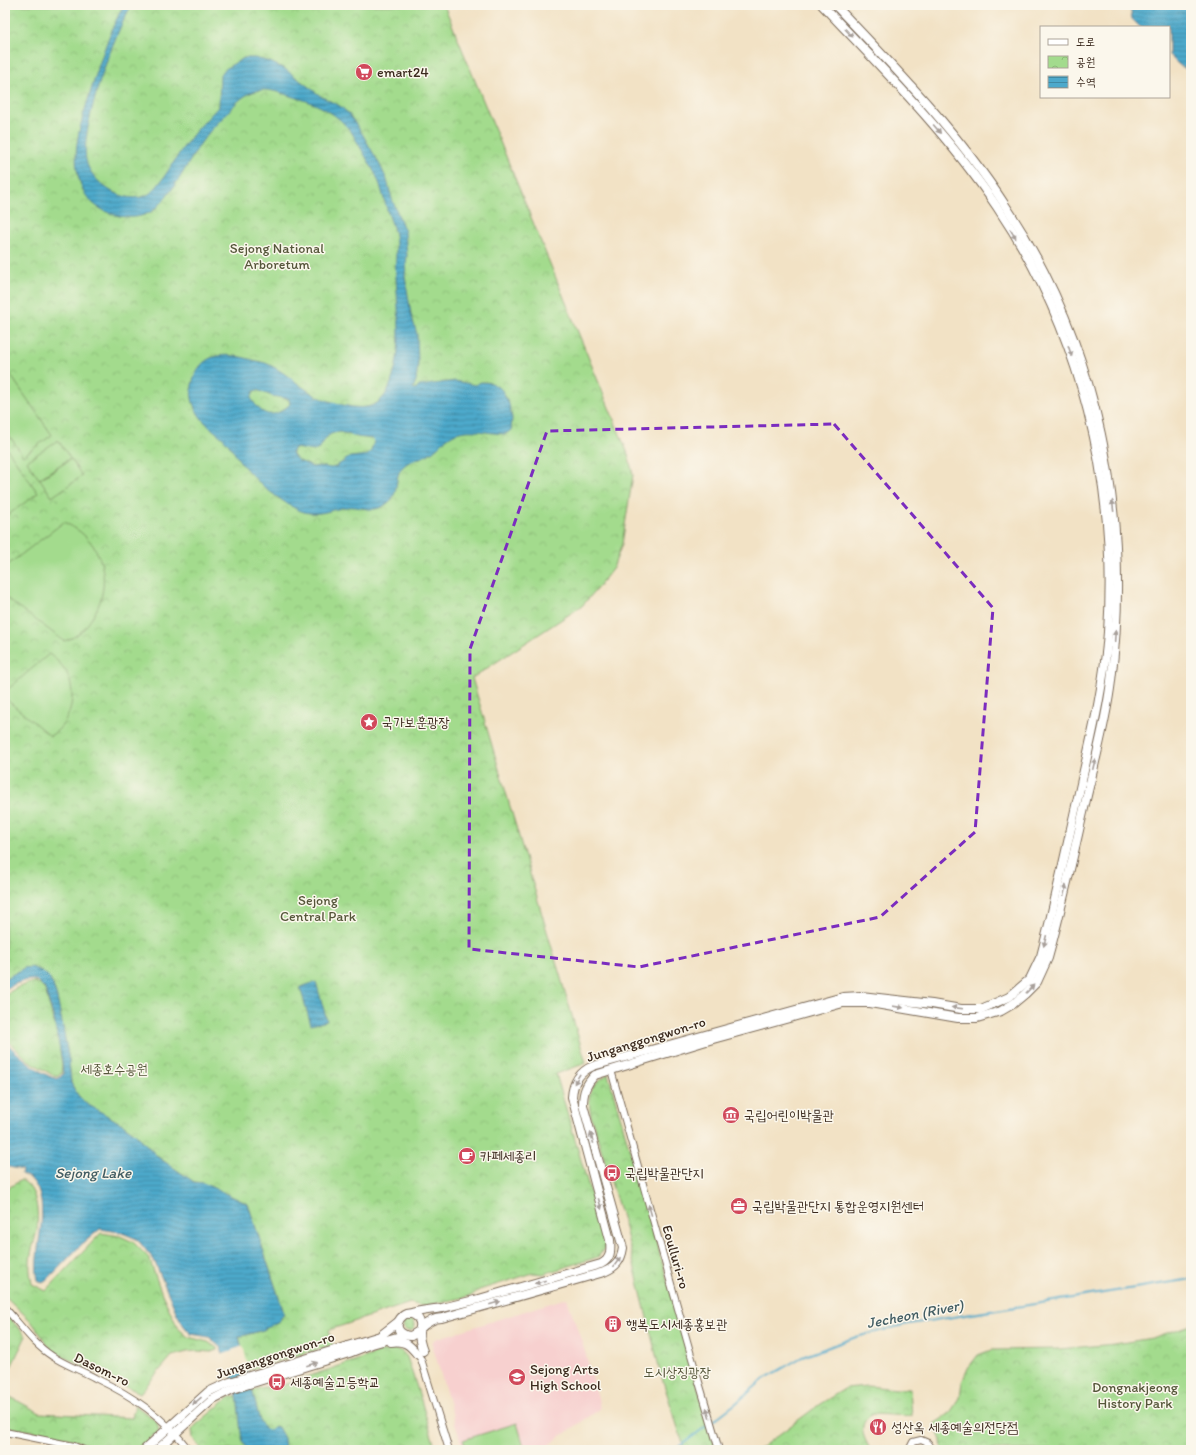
<svg xmlns="http://www.w3.org/2000/svg" width="1196" height="1455" font-family="Itim,'Poor Story',sans-serif">
<style>
.built{fill:#f7d0cf}
.grass{fill:url(#grass-dots);stroke:#6f8256}
.park{fill:url(#park-crowns);stroke:#6f8256}
.pitch{fill:#a3db8d;stroke:#6f8256}
.water{fill:url(#water-rules);stroke:#446a74;fill-rule:evenodd}
.pier{fill:#f2e2c5}
.lines{fill:none;stroke-linecap:round;stroke-linejoin:round}
.stream{stroke:#4da9cb;stroke-width:2}
.minor-casing{stroke:#7b6a58;stroke-width:8}
.major-casing{stroke:#7b6a58;stroke-width:10}
.minor{stroke:#fff;stroke-width:6}
.major{stroke:#fff;stroke-width:8}
.oneway{fill:#a79f9a}
.marked{fill:none;stroke:#7b2cbf;stroke-width:3;stroke-dasharray:8 5;stroke-linejoin:round}
.labels{text-anchor:middle;stroke-width:3;stroke-linejoin:round;paint-order:stroke}
.poi-label{font-size:14px;fill:#3b2a1e;stroke:#fbf7ec;text-anchor:start}
.park-label{font-size:14px;fill:#55563a;stroke:#fbf7ec}
.street-label{font-size:14px;fill:#3b2a1e;stroke:#fbf7ec}
.water-label{font-size:15px;font-style:italic;fill:#425d63;stroke:#fbf7ec}
</style>
<defs>
<pattern id="grass-dots" width="8" height="8" patternUnits="userSpaceOnUse"><rect width="8" height="8" fill="#a3db8d"/><path d="M2 2h.1M6 6h.1" fill="none" stroke="#8dbc79" stroke-width="1.8" stroke-linecap="round"/></pattern>
<pattern id="park-crowns" width="20" height="18" patternUnits="userSpaceOnUse"><rect width="20" height="18" fill="#a3db8d"/><path d="M2 6a3 3 0 1 1 6 0M12 15a3 3 0 1 1 6 0" fill="none" stroke="#8dbc79"/></pattern>
<pattern id="water-rules" width="6" height="5" patternUnits="userSpaceOnUse"><rect width="6" height="5" fill="#4da9cb"/><path d="M0 2.5h6" fill="none" stroke="#418aa4"/></pattern>
</defs>
<rect width="100%" height="100%" fill="#fbf7ec"/>
<filter id="ink" filterUnits="userSpaceOnUse"><feTurbulence type="fractalNoise" baseFrequency=".025" numOctaves="2"/><feDisplacementMap in="SourceGraphic" scale="8" xChannelSelector="R" yChannelSelector="G"/><feConvolveMatrix kernelMatrix="1 2 1 2 8 2 1 2 1" color-interpolation-filters="sRGB"/></filter>
<filter id="wash" filterUnits="userSpaceOnUse"><feTurbulence type="fractalNoise" baseFrequency=".012" numOctaves="4" result="noise"/><feDisplacementMap in="SourceGraphic" scale="16" xChannelSelector="R" yChannelSelector="G"/><feGaussianBlur stdDeviation="0.9" result="paint"/><feColorMatrix in="noise" values="0 0 0 0 0 0 0 0 0 0 0 0 0 0 0 0 0 1.4 0 .05"/><feComposite in="paint" operator="in"/></filter>
<g filter="url(#wash)">
<rect width="100%" height="100%" fill="#f2e2c5"/>
<polygon class="built" points="567,1298 586,1355 598,1398 600,1409 541,1450 463,1450 432,1344 435,1339"/>
<circle class="grass" cx="409" cy="1325" r="6"/>
<g class="park">
<polygon points="5,5 444,5 628,454 633,475 622,544 613,568 600,585 582,606 472,678 586,1063 556,1074 606,1246 598,1257 543,1274 533,1273 479,1290 471,1296 422,1306 410,1303 329,1330 333,1345 248,1370 239,1337 263,1330 279,1321 284,1313 248,1204 203,1183 194,1182 158,1157 135,1133 124,1125 85,1104 77,1094 71,1083 69,1061 57,998 53,985 48,977 41,971 24,968 5,979"/>
<polygon points="33,982 38,983 45,990 58,1038 62,1065 61,1074 57,1077 54,1076 28,1060 5,1038 5,995 16,988"/>
<path d="M608,1074L716,1450H685L661,1375L624,1224L591,1116C587,1093 589,1087 608,1074Z"/>
<path d="M21,1180C37,1187 39,1214 37,1230C35,1241 30,1252 30,1263C29,1270 31,1278 32,1284L46,1291L101,1233L120,1236L133,1242L149,1258L162,1294L178,1328L188,1337L208,1342L217,1348V1350L211,1352L197,1351L187,1352L172,1356L140,1393L53,1352L31,1321L5,1296V1190Z"/>
<polygon points="5,1313 26,1336 10,1369 5,1372"/>
<polygon points="1191,1325 1191,1450 942,1450 941,1440 934,1424 949,1414 960,1398 962,1382 968,1368 978,1355 991,1350 1060,1349 1115,1344 1152,1338"/>
<path d="M389,1349C398,1349 402,1350 407,1357L421,1400L436,1450H201L193,1438L192,1430L196,1425L228,1398L264,1387L275,1388Z"/>
<path d="M867,1386L897,1389H910L912,1416L872,1414C857,1425 863,1436 870,1449L758,1450L820,1404L846,1388Z"/>
<path d="M5,1394L40,1413L132,1418L135,1405L157,1422L159,1431L136,1450H96C82,1437 26,1430 5,1427Z"/>
</g>
<g class="pitch">
<polygon points="5,367 52,435 23,456 5,429"/>
<polygon points="58,440 70,458 39,479 27,461"/>
<polygon points="5,446 38,493 5,517"/>
<polygon points="71,459 82,476 52,497 40,479"/>
<path d="M64,522C71,526 79,530 85,536C107,557 109,591 93,616C86,628 78,637 64,641L5,597V567Z"/>
<path d="M49,654C54,658 59,662 63,667C79,689 73,723 50,736L7,700V690Z"/>
<polygon points="517,1423 525,1450 466,1450 463,1440"/>
</g>
<g class="water">
<path d="M124,5H132C115,30 77,135 87,164C91,175 101,185 111,191C122,197 137,201 149,194C160,187 176,157 185,145C195,131 207,119 219,106L220,74L228,67L244,58H255L270,62L285,69L322,97L340,106L349,114L363,135L380,165L387,180L392,199L405,232L407,255L405,276L411,314L417,334L418,364L416,381L413,388L416,390L419,386L455,381L475,385L481,382L492,383L502,390L509,404L512,418L511,430L506,434C488,434 465,425 449,437C442,442 435,451 427,455C417,460 408,460 401,469C394,479 399,494 389,502C373,516 363,505 347,507C343,507 336,510 333,510C317,515 305,515 291,506C272,495 255,480 241,463C234,453 228,441 218,434C197,418 183,398 197,371C208,351 230,354 249,359C256,361 264,362 270,365C286,373 298,385 313,394C319,398 326,400 333,402C361,411 382,412 392,380C403,346 398,313 396,278C395,268 396,258 396,248C396,233 393,227 388,213C385,204 383,194 380,185C376,173 369,163 363,152C359,146 356,139 352,133C338,114 319,104 297,98C286,95 273,89 262,90C246,91 236,103 226,114C220,121 212,128 206,136C190,156 168,208 144,215C130,220 113,216 101,209C92,204 86,197 82,188C68,154 82,120 92,87C101,59 109,31 124,5ZM257,390L272,396L289,399L290,404C274,419 263,418 251,398L254,391ZM340,432L357,437L372,439L374,441L371,451L368,455L350,457L335,467L331,468L319,466L313,467L297,460L293,455L292,451L294,448L314,451L319,449C326,439 326,433 340,432Z"/>
<polygon points="1130,5 1191,5 1191,73 1178,64 1169,55 1169,27 1140,27 1132,19"/>
<path d="M31,967L41,971L48,976L53,985L57,998L63,1027L69,1061L71,1083L77,1094L85,1103L124,1125L135,1133L158,1157L194,1182L203,1183L248,1204L284,1313L279,1321L263,1330L239,1337L260,1421L265,1429L269,1430L274,1426L278,1427L284,1438L285,1450H247L243,1442L241,1433L237,1395L221,1348L209,1337L191,1334L184,1326L177,1314L154,1260L137,1239L120,1232L100,1229L80,1246L46,1281L42,1283L38,1280C31,1251 54,1206 32,1180C29,1177 25,1176 21,1174L22,1170L5,1166V1042C17,1053 43,1077 58,1079L63,1074L62,1061L54,1019L45,989L36,980C24,979 15,984 5,989V979L24,968Z"/>
<polygon points="316,982 327,1021 311,1025 300,987"/>
</g>
<polygon class="pier" points="243,1346 248,1365 227,1372 221,1354"/>
<g class="lines">
<polyline class="stream" points="675,1450 735,1404 764,1379 802,1357 856,1337 903,1325 1191,1279"/>
</g>
</g>
<g filter="url(#ink)">
<g class="lines">
<defs>
<g id="minor">
<polyline points="611,1070 691,1355 719,1450"/>
<path d="M5,1308C20,1324 33,1344 52,1356C65,1365 81,1370 95,1378C133,1396 164,1417 189,1450"/>
<polyline points="417,1354 421,1359 449,1450"/>
<polyline points="5,1432 74,1446 83,1450"/>
<polyline points="909,1450 913,1442 921,1440 928,1443 933,1450"/>
</g>
<g id="major">
<path d="M409,1314C420,1310 431,1310 442,1308L479,1299L601,1264C611,1259 611,1251 610,1240L572,1097C573,1082 579,1072 593,1066L843,997L861,996L932,1004L961,1009H981L1009,997L1030,979L1041,956C1055,903 1066,850 1078,797C1090,743 1104,688 1108,632C1118,484 1081,331 997,207C947,133 884,70 822,5"/>
<path d="M420,1329C426,1323 433,1318 442,1318L604,1272C616,1267 621,1261 623,1248L583,1105C583,1092 586,1084 595,1075L713,1039L843,1003H870L958,1018H977L1001,1011L1013,1004L1025,994L1037,982L1048,958C1062,907 1073,856 1085,804C1094,764 1106,723 1111,681C1132,515 1098,345 1005,205C957,131 895,68 835,5"/>
<path d="M419,1331L411,1336C404,1336 396,1331 398,1323C399,1320 401,1317 404,1315C410,1311 419,1316 420,1323C421,1327 419,1329 419,1332C419,1338 421,1346 423,1351"/>
<path d="M391,1342C404,1340 409,1344 417,1354"/>
<polyline points="144,1450 208,1392 230,1382 380,1336 398,1322"/>
<polyline points="157,1450 213,1399 233,1389 349,1353 372,1344 404,1335"/>
</g>
</defs>
<use href="#minor" class="minor-casing"/>
<use href="#major" class="major-casing"/>
<use href="#minor" class="minor"/>
<use href="#major" class="major"/>
</g>
<defs><path id="oneway-solid" d="M-6-.8H1V-3.2L6.5 0L1 3.2V.8H-6Z"/></defs>
<g class="oneway">
<use href="#oneway-solid" transform="translate(849 33) rotate(47)"/>
<use href="#oneway-solid" transform="translate(937 129) rotate(50)"/>
<use href="#oneway-solid" transform="translate(1013 234) rotate(59)"/>
<use href="#oneway-solid" transform="translate(1070 351) rotate(71)"/>
<use href="#oneway-solid" transform="translate(1113 506) rotate(-97)"/>
<use href="#oneway-solid" transform="translate(1115 636) rotate(-86)"/>
<use href="#oneway-solid" transform="translate(1094 764) rotate(-77)"/>
<use href="#oneway-solid" transform="translate(1065 890) rotate(-77)"/>
<use href="#oneway-solid" transform="translate(1045 941) rotate(104)"/>
<use href="#oneway-solid" transform="translate(1030 989) rotate(-46)"/>
<use href="#oneway-solid" transform="translate(898 1007) rotate(9)"/>
<use href="#oneway-solid" transform="translate(957 1008) rotate(-173)"/>
<use href="#oneway-solid" transform="translate(577 1079) rotate(121)"/>
<use href="#oneway-solid" transform="translate(592 1138) rotate(-106)"/>
<use href="#oneway-solid" transform="translate(600 1204) rotate(74)"/>
<use href="#oneway-solid" transform="translate(650 1210) rotate(-106)"/>
<use href="#oneway-solid" transform="translate(617 1262) rotate(-54)"/>
<use href="#oneway-solid" transform="translate(540 1282) rotate(164)"/>
<use href="#oneway-solid" transform="translate(495 1303) rotate(-16)"/>
<use href="#oneway-solid" transform="translate(312 1364) rotate(-17)"/>
<use href="#oneway-solid" transform="translate(197 1401) rotate(139)"/>
<use href="#oneway-solid" transform="translate(708 1413) rotate(-107)"/>
</g>
</g>
<path class="marked" d="M834,424L993,608L975,832L880,917L639,967L469,949L470,649L547,431Z"/>
<defs>
<symbol id="supermarket-disc" viewBox="-11 -11 22 22"><circle r="9.5" fill="#d1495b" stroke="#fbf7ec"/><path d="M-6-5.5h2.5l.6 2H6L4.5 2H-2.5L-4.4-4H-6ZM-1.5 3.2a1.3 1.3 0 1 0 .1 0ZM3 3.2a1.3 1.3 0 1 0 .1 0Z" fill="#fff"/></symbol>
<symbol id="sight-disc" viewBox="-11 -11 22 22"><circle r="9.5" fill="#d1495b" stroke="#fbf7ec"/><path d="M0-6L1.8-2.2L6-1.7L2.9 1.2L3.7 5.4L0 3.3L-3.7 5.4L-2.9 1.2L-6-1.7L-1.8-2.2Z" fill="#fff"/></symbol>
<symbol id="museum-disc" viewBox="-11 -11 22 22"><circle r="9.5" fill="#d1495b" stroke="#fbf7ec"/><path d="M0-6L6-3V-2H-6V-3ZM-5-1h2V3h-2ZM-1-1h2V3h-2ZM3-1h2V3H3ZM-6 4H6V6H-6Z" fill="#fff"/></symbol>
<symbol id="cafe-disc" viewBox="-11 -11 22 22"><circle r="9.5" fill="#d1495b" stroke="#fbf7ec"/><path d="M-5.5-4.5H6V0H3Q3 3.5 0 3.5H-2.5Q-5.5 3.5-5.5 0ZM3-3.2v2h1.7v-2ZM-6 4.5H4V6H-6Z" fill="#fff"/></symbol>
<symbol id="bus-disc" viewBox="-11 -11 22 22"><circle r="9.5" fill="#d1495b" stroke="#fbf7ec"/><path d="M-5-6H5V4H4V6H2V4H-2V6H-4V4H-5ZM-3.5-4V0h7V-4ZM-3.5 1.2v1.5H-2V1.2ZM2 1.2v1.5H3.5V1.2Z" fill="#fff"/></symbol>
<symbol id="office-disc" viewBox="-11 -11 22 22"><circle r="9.5" fill="#d1495b" stroke="#fbf7ec"/><path d="M-6-3h4V-5.5h4V-3h4V5H-6ZM-1-4.5V-3h2v-1.5ZM-6 0V1H6V0Z" fill="#fff"/></symbol>
<symbol id="building-disc" viewBox="-11 -11 22 22"><circle r="9.5" fill="#d1495b" stroke="#fbf7ec"/><path d="M-4-6H4V6H1V3H-1V6H-4ZM-2.5-4.3h1.7v1.8h-1.7ZM.8-4.3h1.7v1.8H.8ZM-2.5-1h1.7V.8h-1.7ZM.8-1h1.7V.8H.8Z" fill="#fff"/></symbol>
<symbol id="school-disc" viewBox="-11 -11 22 22"><circle r="9.5" fill="#d1495b" stroke="#fbf7ec"/><path d="M0-5L7-2L0 1L-7-2ZM-4 1L0 2.5L4 1V4Q0 6-4 4Z" fill="#fff"/></symbol>
<symbol id="restaurant-disc" viewBox="-11 -11 22 22"><circle r="9.5" fill="#d1495b" stroke="#fbf7ec"/><path d="M-5-6h1v4h1v-4h1v4h1v-4h1v5L-1.5 .5V6h-2V.5L-5-1ZM5-6V6H3V1.5H1.5Q1.5-4 5-6Z" fill="#fff"/></symbol>
</defs>
<g fill-rule="evenodd">
<use href="#supermarket-disc" x="354" y="62" width="20" height="20"/>
<use href="#sight-disc" x="359" y="712" width="20" height="20"/>
<use href="#museum-disc" x="721" y="1105" width="20" height="20"/>
<use href="#cafe-disc" x="457" y="1146" width="20" height="20"/>
<use href="#bus-disc" x="602" y="1163" width="20" height="20"/>
<use href="#office-disc" x="729" y="1196" width="20" height="20"/>
<use href="#building-disc" x="603" y="1314" width="20" height="20"/>
<use href="#school-disc" x="507" y="1367" width="20" height="20"/>
<use href="#bus-disc" x="267" y="1372" width="20" height="20"/>
<use href="#restaurant-disc" x="868" y="1417" width="20" height="20"/>
</g>
<g class="labels">
<g class="poi-label">
<text x="377" y="77">emart24</text>
<text x="382" y="727">국가보훈광장</text>
<text x="744" y="1120">국립어린이박물관</text>
<text x="480" y="1161">카페세종리</text>
<text x="625" y="1178">국립박물관단지</text>
<text x="752" y="1211">국립박물관단지 통합운영지원센터</text>
<text x="626" y="1329">행복도시세종홍보관</text>
<text x="530" y="1374">Sejong Arts<tspan x="530" dy="16">High School</tspan></text>
<text x="290" y="1387">세종예술고등학교</text>
<text x="891" y="1432">성산옥 세종예술의전당점</text>
</g>
<g class="park-label">
<text x="277" y="253">Sejong National<tspan x="277" dy="16">Arboretum</tspan></text>
<text x="318" y="905">Sejong<tspan x="318" dy="16">Central Park</tspan></text>
<text x="114" y="1074">세종호수공원</text>
<text x="677" y="1377">도시상징광장</text>
<text x="1135" y="1392">Dongnakjeong<tspan x="1135" dy="16">History Park</tspan></text>
</g>
<g class="street-label">
<text transform="translate(646 1039) rotate(-17)" y="5">Junganggongwon-ro</text>
<text transform="translate(676 1257) rotate(74)" y="5">Eoulluri-ro</text>
<text transform="translate(275 1355) rotate(-18)" y="5">Junganggongwon-ro</text>
<text transform="translate(102 1369) rotate(26)" y="5">Dasom-ro</text>
</g>
<g class="water-label">
<text x="93" y="1178">Sejong Lake</text>
<text transform="translate(915 1314) rotate(-11)" y="5">Jecheon (River)</text>
</g>
</g>
<rect width="1196" height="1455" fill="none" stroke="#fbf7ec" stroke-width="20"/>
<rect x="1040" y="26" width="130" height="72" fill="#fbf7ec" stroke="#aea59a"/>
<rect x="1048" y="39" width="20" height="6" fill="#ffffff" stroke="#aea59a"/>
<text x="1076" y="46" font-size="12" fill="#3b2a1e">도로</text>
<rect x="1048" y="56" width="20" height="12" fill="url(#park-crowns)" stroke="#aea59a"/>
<text x="1076" y="66" font-size="12" fill="#3b2a1e">공원</text>
<rect x="1048" y="76" width="20" height="12" fill="url(#water-rules)" stroke="#aea59a"/>
<text x="1076" y="86" font-size="12" fill="#3b2a1e">수역</text>
</svg>
